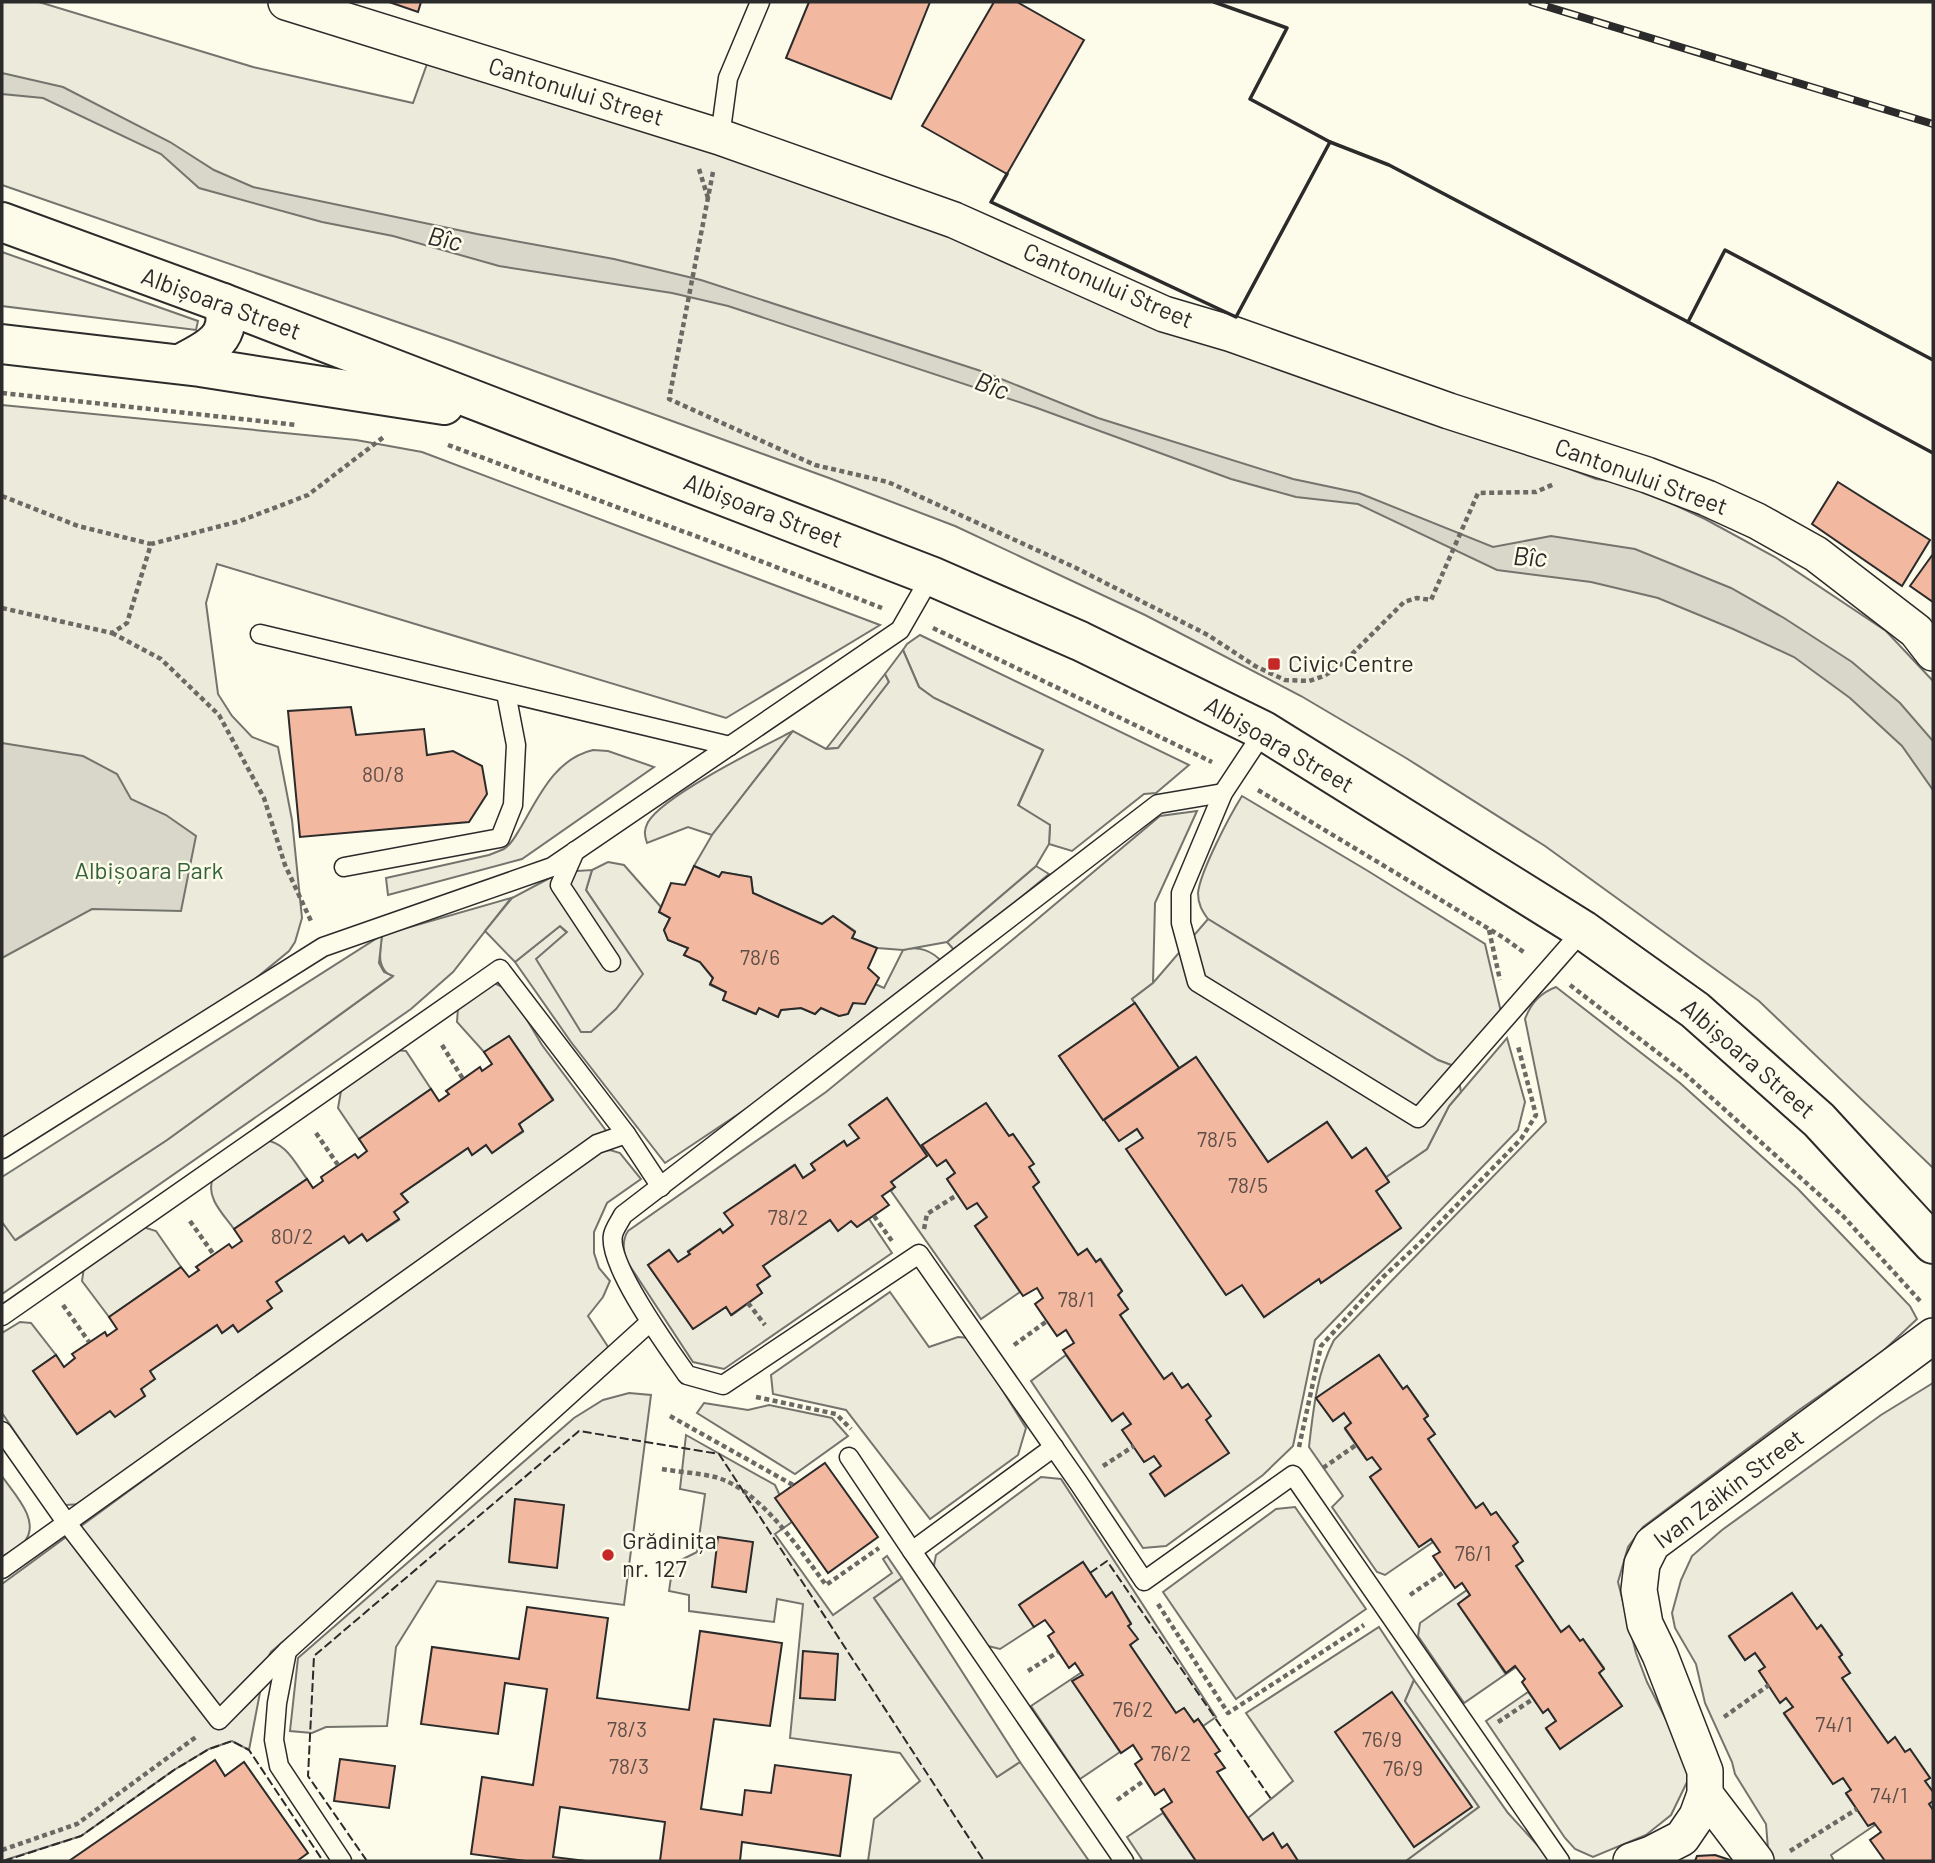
<svg xmlns="http://www.w3.org/2000/svg" width="1935" height="1863" font-family="Barlow,sans-serif">
<style>
.green{fill:#ecebdb;stroke:#74746e;stroke-width:2}
.parking{fill:#eceadb;stroke:#74746e;stroke-width:2}
.water{fill:#d8d7c9;stroke:#74746e;stroke-width:2}
.building{fill:#f2b8a0;stroke:#2b2b2b;stroke-width:2}
.lines{fill:none;stroke-linecap:round;stroke-linejoin:round}
.lane-casing{stroke:#2b2b2b;stroke-width:21}
.street-casing{stroke:#2b2b2b;stroke-width:38}
.primary-casing{stroke:#2b2b2b;stroke-width:42}
.path{stroke:#6a6964;stroke-width:4.5;stroke-dasharray:5 3.5;stroke-linecap:butt}
.lane{stroke:#fdfbea;stroke-width:18}
.street{stroke:#fdfbea;stroke-width:35}
.primary{stroke:#fdfbea;stroke-width:38}
.rail-casing{stroke:#2b2b2b;stroke-width:8}
.rail{stroke:#fdfbea;stroke-width:5;stroke-dasharray:16;stroke-linecap:butt}
.fence{stroke:#2b2b2b;stroke-width:2;stroke-dasharray:9 3.5;stroke-linecap:butt}
.wall{stroke:#2b2b2b;stroke-width:3.5}
.poi-dot{fill:#c62828;stroke:#fdfbea;stroke-width:2.5}
.labels{text-anchor:middle;stroke-width:5;stroke-linejoin:round;paint-order:stroke}
.number-label{font-size:21px;fill:#5d4e48}
.street-label{font-size:24px;fill:#2b2b2b;stroke:#fdfbea}
.poi-label{font-size:24px;fill:#2b2b2b;stroke:#fdfbea;text-anchor:start}
.park-label{font-size:24px;fill:#34623c;stroke:#fdfbea}
.water-label{font-size:26px;font-style:italic;fill:#2b2b2b;stroke:#fdfbea}
</style>
<rect width="100%" height="100%" fill="#fdfbea"/>
<g class="green">
<polygon points="2,2 39,2 253,67 413,103 427,64 757,162 1596,479 1629,484 1705,519 1775,557 1886,631 1933,681 1933,1168 1759,1001 1545,846 1406,758 1301,696 1145,615 955,526 829,478 452,341 2,185"/>
<polygon points="2,252 198,321 196,330 2,306"/>
<polygon points="2,405 356,440 422,452 880,625 726,718 217,564 206,603 218,694 232,716 252,737 278,747 292,820 302,918 295,942 289,951 220,1008 2,1138"/>
<polygon points="920,635 1189,765 1156,793 1144,794 1072,851 1049,844 1050,825 1018,806 1043,750 934,698 919,687 903,650 907,644"/>
<polygon points="885,674 889,682 838,748 826,749"/>
<path d="M793,731L712,835L688,827L647,843C644,834 644,830 648,822C664,795 762,747 793,731Z"/>
<path d="M593,750L608,751L654,767L522,859L388,895L386,878L489,855C494,853 499,851 504,849C512,844 516,835 521,827C539,796 555,759 593,750Z"/>
<path d="M1242,796L1368,871L1485,944L1501,1012L1456,1065H1451L1438,1060L1208,919C1202,911 1198,904 1198,893C1200,872 1230,815 1242,796Z"/>
<path d="M1197,811L1155,903L1153,983L1132,999L1135,1003L1059,1056L1119,1141L1137,1129L1143,1138L1127,1149L1226,1295L1242,1285L1264,1317L1319,1279L1321,1283L1401,1228L1376,1191L1389,1182L1386,1177L1427,1149L1449,1106L1507,1038L1525,1102L1518,1130L1315,1340L1293,1446L1263,1475L1166,1546L1143,1548L1031,1381L1066,1355L1112,1421L1123,1413L1131,1424L1123,1430L1144,1462L1154,1456L1161,1466L1150,1474L1165,1496L1228,1452L1206,1420L1210,1416L1188,1384L1182,1388L1172,1374L1164,1379L1120,1315L1128,1309L1118,1295L1122,1291L1101,1259L1096,1262L1087,1249L1078,1255L1033,1187L1039,1182L1029,1167L1033,1164L1013,1134L1009,1136L986,1103L922,1145L937,1166L946,1160L955,1173L947,1179L967,1209L977,1203L987,1217L975,1226L1020,1292L981,1319L891,1191L895,1187L891,1182L927,1156L887,1098L850,1124L859,1138L847,1146L844,1141L811,1164L815,1170L803,1178L794,1165L725,1213L733,1225L723,1233L719,1230L688,1251L690,1254L678,1262L669,1250L648,1265L693,1329L726,1307L732,1315L762,1293L757,1285L770,1276L763,1266L830,1220L838,1230L851,1221L857,1227L869,1219L892,1253L724,1369L693,1362L626,1260C623,1250 622,1240 628,1231L826,1092L1028,927L1160,816Z"/>
<path d="M608,862L624,865L661,907L659,912L670,918L664,930L668,940L688,948L684,955L700,962L713,978L710,985L726,992L723,1000L755,1014L759,1008L778,1017L781,1010L801,1008L815,1014L821,1008L839,1016L848,1014L853,1003L875,984L884,988L903,950C918,945 933,951 943,963L818,1061L665,1163L571,1042L515,962L560,926L567,933L642,974L586,890L592,870Z"/>
<polygon points="1036,866 1049,874 956,952 947,942"/>
<path d="M511,898L453,972L411,1009L2,1294V1222L16,1240L167,1140L392,977C376,967 380,953 382,935Z"/>
<polygon points="494,983 509,990 542,1045 607,1132 593,1137 83,1504 65,1505 2,1413 2,1333 20,1322 31,1323 56,1355 33,1371 77,1434 110,1411 145,1396 141,1389 150,1371 217,1325 222,1333 233,1325 238,1331 271,1309 267,1301 281,1291 276,1282 344,1236 349,1243 362,1234 367,1241 399,1220 394,1212 407,1202 401,1194 468,1148 472,1155 486,1145 492,1152 523,1132 519,1124 553,1099 509,1036 484,1052 457,1022 458,1008"/>
<path d="M1556,987L1680,1083L1798,1189L1910,1306L1917,1319L1882,1352L1799,1410L1643,1527L1628,1547L1618,1582L1636,1653L1647,1682L1685,1757L1688,1780L1671,1815L1646,1835L1593,1857L1575,1849L1565,1838L1486,1721L1528,1692L1543,1712L1548,1709L1556,1721L1546,1729L1560,1748L1622,1706L1599,1673L1604,1668L1583,1639L1580,1641L1569,1626L1561,1632L1516,1566L1523,1561L1513,1546L1517,1542L1496,1512L1491,1515L1483,1504L1476,1508L1428,1439L1435,1434L1424,1419L1428,1415L1407,1386L1403,1389L1379,1355L1317,1399L1333,1421L1344,1413L1351,1423L1345,1429L1366,1459L1372,1457L1381,1469L1370,1477L1419,1547L1431,1539L1433,1542L1385,1575L1377,1572L1332,1507L1343,1496L1309,1447C1313,1411 1317,1372 1334,1340L1546,1122L1525,1019C1531,1003 1540,993 1556,987Z"/>
<polygon points="395,1050 406,1051 431,1089 359,1139 338,1108 341,1091 347,1084"/>
<path d="M264,1140C286,1142 295,1163 307,1179L234,1229C223,1214 205,1197 213,1178Z"/>
<polygon points="610,1150 620,1153 641,1179 607,1203 594,1232 594,1253 599,1268 610,1281 603,1297 588,1316 616,1359 271,1652 266,1661 249,1750 232,1741 209,1749 174,1770 81,1836 2,1861 2,1584 257,1397 599,1152"/>
<polygon points="143,1227 156,1231 181,1267 109,1317 82,1281 84,1267"/>
<polygon points="890,1292 929,1347 958,1337 970,1338 1026,1428 1018,1455 930,1519 846,1410 773,1394 771,1375"/>
<polygon points="1933,1383 1933,1792 1925,1781 1930,1778 1910,1749 1905,1752 1895,1738 1888,1743 1842,1678 1850,1673 1839,1657 1842,1654 1822,1626 1817,1629 1792,1593 1729,1637 1745,1660 1755,1653 1765,1667 1759,1671 1780,1702 1786,1698 1793,1707 1784,1714 1833,1784 1843,1778 1851,1790 1846,1794 1868,1825 1874,1823 1875,1825 1831,1855 1834,1861 1769,1861 1766,1824 1735,1774 1732,1762 1705,1703 1696,1664 1675,1628 1672,1613 1681,1580 1692,1556 1722,1530 1881,1415"/>
<polygon points="629,1393 651,1395 624,1605 437,1581 396,1647 387,1726 326,1727 312,1733 290,1731 298,1658 574,1418 603,1400"/>
<polygon points="704,1403 748,1410 769,1405 832,1418 848,1436 795,1474 697,1413"/>
<polygon points="686,1435 775,1485 792,1522 775,1534 833,1615 892,1573 883,1559 887,1556 902,1578 874,1598 997,1777 1020,1762 1089,1861 868,1861 874,1819 920,1781 900,1753 790,1738 803,1604 777,1599 774,1622 689,1611 689,1595 669,1591 673,1564 697,1552 705,1494 680,1489"/>
<path d="M2,1476C13,1493 41,1520 25,1541C19,1548 9,1552 2,1557Z"/>
<polygon points="1041,1477 1061,1479 1216,1717 1203,1726 1198,1719 1194,1722 1184,1708 1176,1713 1130,1645 1137,1639 1128,1626 1131,1623 1112,1593 1106,1597 1083,1562 1020,1604 1034,1627 1000,1649 988,1646 935,1573 934,1565 936,1555"/>
<polygon points="1295,1507 1366,1609 1236,1699 1163,1592 1276,1509"/>
<polygon points="1467,1590 1470,1595 1458,1604 1505,1673 1515,1666 1516,1667 1464,1703 1418,1636 1420,1623"/>
<polygon points="1379,1627 1414,1680 1405,1701 1479,1807 1406,1861 1298,1861 1288,1845 1282,1848 1273,1833 1263,1840 1248,1818 1293,1781 1246,1713"/>
<polygon points="1082,1672 1083,1675 1073,1681 1120,1752 1080,1779 1031,1706"/>
<polygon points="1163,1813 1196,1861 1143,1861 1127,1837"/>
</g>
<g class="parking">
<polygon points="903,650 919,687 934,698 1043,750 1018,805 1050,825 1049,844 1036,866 947,942 903,950 877,948 852,938 855,931 833,916 822,924 753,893 751,877 722,872 719,877 694,866 712,835 793,731 826,749 838,748 889,682 885,674"/>
<polygon points="592,870 586,890 643,974 616,1009 591,1032 581,1032 536,959 567,932 560,926 515,962 485,931 512,898 561,872"/>
<polygon points="1208,919 1438,1060 1451,1065 1456,1065 1461,1092 1449,1106 1427,1149 1386,1177 1366,1148 1352,1158 1327,1122 1268,1162 1196,1057 1179,1068 1132,999 1153,983"/>
<polygon points="382,935 379,963 384,972 393,976 167,1140 15,1240 2,1222 2,1177"/>
<polygon points="902,1578 1020,1762 997,1777 874,1598"/>
<polygon points="1414,1680 1508,1813 1552,1861 1406,1861 1479,1807 1405,1701"/>
</g>
<g class="water">
<polygon points="2,73 63,87 170,142 214,170 253,187 477,234 614,259 701,280 984,372 1098,418 1293,479 1359,493 1493,547 1551,536 1635,549 1731,588 1784,618 1852,662 1900,703 1933,741 1933,790 1902,746 1850,698 1794,657 1733,629 1658,598 1591,582 1497,570 1358,504 1296,497 1231,479 1037,408 728,306 672,293 499,266 393,236 322,222 199,188 161,154 43,98 2,94"/>
<polygon points="2,743 83,756 117,774 131,799 166,815 196,836 181,911 92,909 2,958"/>
</g>
<g class="building">
<polygon points="389,2 421,2 418,12"/>
<polygon points="809,2 930,2 891,99 786,58"/>
<polygon points="994,2 1017,2 1084,40 1007,174 922,126"/>
<polygon points="1838,482 1930,540 1902,586 1812,524"/>
<polygon points="1933,554 1933,602 1910,586"/>
<polygon points="351,707 356,735 424,729 427,755 453,751 482,766 487,794 469,822 300,837 288,711"/>
<polygon points="694,866 719,877 722,872 751,877 753,893 822,924 833,916 855,932 852,938 877,948 868,968 879,978 865,1004 853,1003 848,1014 839,1016 821,1008 815,1014 801,1008 781,1010 778,1017 759,1008 756,1014 723,1000 726,992 710,984 713,978 700,962 684,955 688,948 668,940 664,930 670,918 659,912 671,883 685,885"/>
<polygon points="1135,1003 1179,1068 1103,1120 1059,1056"/>
<polygon points="509,1036 553,1100 519,1124 523,1131 492,1153 486,1145 472,1155 468,1148 401,1194 408,1202 394,1212 399,1219 367,1241 362,1234 349,1243 344,1236 276,1282 282,1291 267,1301 272,1308 238,1332 233,1325 222,1333 217,1325 150,1371 155,1379 141,1389 145,1396 115,1417 110,1411 77,1434 33,1371 56,1355 64,1367 75,1358 72,1354 105,1332 107,1336 117,1329 109,1317 181,1267 189,1277 199,1270 196,1267 229,1244 232,1248 242,1241 234,1229 307,1179 313,1188 323,1181 321,1177 355,1154 358,1158 367,1151 359,1139 431,1089 439,1101 449,1094 446,1091 480,1067 482,1071 492,1064 484,1052"/>
<polygon points="1196,1057 1268,1162 1327,1122 1352,1158 1366,1148 1389,1182 1376,1191 1401,1228 1321,1283 1319,1279 1264,1317 1242,1285 1226,1295 1126,1149 1143,1138 1137,1129 1119,1141 1104,1120"/>
<polygon points="887,1098 927,1156 891,1182 895,1187 882,1196 889,1205 857,1227 851,1221 838,1231 830,1220 763,1266 770,1276 757,1285 762,1293 731,1315 726,1307 693,1329 648,1265 669,1250 678,1262 690,1254 688,1252 720,1229 723,1233 733,1225 724,1213 795,1165 803,1178 815,1170 811,1164 844,1141 847,1146 859,1138 849,1125"/>
<polygon points="986,1103 1009,1136 1013,1134 1034,1164 1029,1167 1039,1182 1033,1187 1078,1255 1087,1249 1096,1262 1100,1259 1122,1291 1118,1295 1128,1309 1120,1315 1141,1346 1164,1379 1172,1373 1182,1388 1188,1384 1211,1416 1206,1420 1229,1453 1165,1496 1150,1474 1161,1466 1154,1456 1144,1462 1122,1430 1131,1424 1123,1413 1112,1421 1063,1350 1074,1343 1066,1330 1057,1336 1035,1304 1043,1298 1037,1288 1023,1296 975,1226 987,1217 977,1203 967,1209 947,1179 955,1173 946,1160 937,1166 922,1145"/>
<polygon points="1379,1355 1403,1389 1407,1386 1428,1416 1424,1419 1435,1434 1428,1439 1476,1508 1483,1503 1491,1515 1496,1512 1518,1542 1513,1546 1523,1561 1516,1566 1561,1632 1569,1626 1580,1641 1583,1639 1604,1669 1599,1673 1622,1706 1560,1749 1546,1728 1556,1721 1548,1709 1543,1713 1522,1682 1525,1679 1515,1666 1506,1673 1458,1604 1470,1595 1462,1583 1455,1588 1433,1556 1440,1552 1431,1539 1419,1547 1370,1477 1381,1469 1372,1457 1367,1460 1345,1428 1351,1423 1344,1413 1333,1421 1316,1398"/>
<polygon points="825,1463 878,1537 828,1573 775,1498"/>
<polygon points="515,1499 564,1505 557,1568 509,1562"/>
<polygon points="718,1537 753,1542 746,1592 712,1587"/>
<polygon points="1083,1562 1106,1597 1112,1592 1131,1624 1128,1626 1138,1639 1130,1645 1176,1713 1184,1708 1194,1722 1198,1719 1220,1751 1215,1754 1225,1768 1217,1772 1263,1840 1273,1833 1282,1848 1287,1844 1298,1861 1196,1861 1161,1809 1172,1802 1164,1789 1155,1795 1135,1764 1142,1759 1133,1745 1121,1753 1072,1681 1083,1675 1075,1663 1069,1668 1048,1636 1054,1632 1045,1620 1034,1627 1019,1605"/>
<polygon points="1792,1593 1817,1629 1821,1625 1842,1655 1839,1657 1850,1673 1842,1678 1888,1743 1895,1737 1905,1752 1910,1749 1930,1778 1925,1781 1933,1792 1933,1801 1929,1804 1933,1810 1933,1861 1885,1861 1870,1840 1881,1832 1874,1823 1868,1826 1846,1793 1851,1790 1843,1778 1833,1784 1784,1713 1793,1707 1786,1698 1780,1703 1759,1671 1765,1667 1755,1653 1745,1660 1729,1636"/>
<polygon points="527,1607 608,1618 597,1698 689,1710 700,1631 782,1643 770,1726 714,1719 701,1809 742,1815 745,1790 771,1793 775,1765 851,1775 840,1856 742,1842 740,1861 660,1861 665,1822 560,1807 553,1857 586,1861 526,1861 471,1854 482,1777 533,1785 547,1689 505,1683 498,1734 421,1724 432,1647 519,1659"/>
<polygon points="803,1651 838,1654 835,1700 800,1698"/>
<polygon points="1392,1692 1472,1807 1414,1847 1335,1732"/>
<polygon points="340,1759 395,1766 389,1808 334,1801"/>
<polygon points="215,1760 225,1776 244,1762 308,1853 297,1861 69,1861"/>
<polygon points="1715,1855 1733,1861 1695,1861 1697,1856"/>
</g>
<g class="lines">
<defs>
<g id="lane">
<polyline points="720,137 728,78 760,2"/>
<polyline points="260,634 730,746"/>
<polyline points="1264,731 1223,793 1181,893 1181,923 1197,982 1418,1118 1583,930"/>
<path d="M1223,793L1158,804L623,1215C620,1221 614,1229 613,1235C607,1265 669,1349 687,1375L723,1385L919,1254L1078,1482L1144,1581L1293,1475L1560,1861"/>
<polyline points="575,851 560,885 611,962"/>
<polyline points="344,867 500,838 513,805 516,745 506,693"/>
<polyline points="2,1149 323,947 552,867 900,630 931,576"/>
<polyline points="2,1316 500,969 626,1134 661,1187"/>
<polyline points="2,1431 66,1522 219,1720 287,1651 650,1322"/>
<polyline points="1054,1447 912,1551 1124,1861"/>
<polyline points="849,1457 912,1551"/>
<polyline points="2,1569 597,1144 626,1134"/>
<polyline points="287,1651 277,1703 274,1740 279,1766 342,1861"/>
</g>
<g id="street">
<polyline points="286,2 720,137 954,220 1164,314 1232,334 1449,411 1647,475 1707,498 1757,521 1816,554 1916,631 1933,653"/>
<polyline points="1705,1794 1756,1861"/>
<polyline points="1631,1861 1651,1854 1682,1838 1697,1816 1705,1794 1705,1771 1660,1655 1645,1624 1639,1590 1642,1564 1652,1544 1933,1336"/>
</g>
<g id="primary">
<polyline points="2,222 223,303 931,576 1080,641 1264,731 1583,930 1695,1010 1819,1120 1933,1244"/>
<polyline points="2,344 200,367 444,405"/>
<path d="M180,364C207,350 234,339 223,303"/>
</g>
</defs>
<use href="#lane" class="lane-casing"/>
<use href="#street" class="street-casing"/>
<use href="#primary" class="primary-casing"/>
<g class="path">
<polyline points="699,169 708,198"/>
<polyline points="713,172 669,399 815,465 888,482 1074,567 1208,635 1255,666 1285,680 1309,681 1324,676 1343,663 1404,602 1417,598 1431,600 1478,493 1536,492 1554,484"/>
<polyline points="2,393 297,425"/>
<polyline points="448,445 701,538 882,608"/>
<polyline points="2,496 78,526 151,544"/>
<polyline points="2,608 112,633 127,623 151,544 240,521 308,495 385,436"/>
<polyline points="933,628 1212,762"/>
<polyline points="112,633 161,659 219,715 264,798 285,865 311,921"/>
<polyline points="1258,790 1504,938 1525,953"/>
<polyline points="1489,930 1500,980"/>
<polyline points="1570,985 1684,1073 1843,1216 1921,1302"/>
<polyline points="442,1045 463,1079"/>
<polyline points="316,1133 338,1165"/>
<polyline points="874,1216 892,1241"/>
<polyline points="190,1221 214,1255"/>
<polyline points="924,1229 927,1214 957,1195"/>
<polyline points="748,1303 765,1325"/>
<polyline points="63,1305 89,1342"/>
<polyline points="1014,1345 1047,1321"/>
<polyline points="756,1397 836,1414 851,1429"/>
<polyline points="670,1416 793,1485"/>
<polyline points="1299,1447 1321,1346 1383,1277 1420,1243 1521,1139 1536,1115 1518,1046"/>
<polyline points="1103,1466 1134,1446"/>
<polyline points="1323,1468 1356,1445"/>
<path d="M662,1469C679,1472 698,1473 715,1477C760,1489 799,1549 826,1585L879,1548"/>
<polyline points="1410,1595 1444,1572"/>
<polyline points="1158,1604 1228,1713 1364,1625"/>
<polyline points="1028,1671 1058,1652"/>
<polyline points="1724,1717 1769,1685"/>
<polyline points="1498,1722 1533,1699"/>
<polyline points="1117,1800 1145,1780"/>
<polyline points="2,1850 77,1824 196,1737"/>
<polyline points="1790,1851 1857,1809"/>
</g>
<use href="#lane" class="lane"/>
<use href="#street" class="street"/>
<use href="#primary" class="primary"/>
<defs>
<polyline id="rail" points="1532,2 1933,124"/>
</defs>
<use href="#rail" class="rail-casing"/>
<use href="#rail" class="rail"/>
<g class="fence">
<polyline points="1090,1573 1107,1561 1271,1799"/>
<polyline points="4,1861 81,1836 174,1770 209,1749 232,1741 249,1750 323,1861"/>
<polyline points="367,1861 308,1776 314,1656 579,1431 719,1454 984,1861"/>
</g>
<g class="wall">
<polyline points="1330,142 1389,165 1688,322 1725,250 1933,360"/>
<polyline points="1007,174 991,202 1236,317 1330,142 1250,99 1287,28 1214,2"/>
<polyline points="1688,322 1933,453"/>
</g>
</g>
<g class="poi-dot">
<rect x="1267" y="657" width="14" height="14" rx="3.5"/>
<circle cx="608" cy="1555" r="7"/>
</g>
<g class="labels">
<g class="number-label">
<text x="383" y="782">80/8</text>
<text x="760" y="965">78/6</text>
<text x="1217" y="1147">78/5</text>
<text x="1248" y="1193">78/5</text>
<text x="788" y="1225">78/2</text>
<text x="292" y="1244">80/2</text>
<text x="1076" y="1307">78/1</text>
<text x="1473" y="1561">76/1</text>
<text x="1133" y="1717">76/2</text>
<text x="1834" y="1732">74/1</text>
<text x="627" y="1737">78/3</text>
<text x="1382" y="1747">76/9</text>
<text x="1171" y="1761">76/2</text>
<text x="629" y="1774">78/3</text>
<text x="1403" y="1776">76/9</text>
<text x="1889" y="1803">74/1</text>
</g>
<g class="street-label">
<text transform="translate(576 92) rotate(17)" y="8">Cantonului Street</text>
<text transform="translate(1108 286) rotate(23)" y="8">Cantonului Street</text>
<text transform="translate(221 304) rotate(20)" y="8">Albișoara Street</text>
<text transform="translate(1641 477) rotate(20)" y="8">Cantonului Street</text>
<text transform="translate(763 511) rotate(21)" y="8">Albișoara Street</text>
<text transform="translate(1279 745) rotate(30)" y="8">Albișoara Street</text>
<text transform="translate(1748 1059) rotate(41)" y="8">Albișoara Street</text>
<text transform="translate(1729 1489) rotate(-37)" y="8">Ivan Zaikin Street</text>
</g>
<g class="poi-label">
<text x="1288" y="672">Civic Centre</text>
<text x="622" y="1549">Grădinița<tspan x="622" dy="28">nr. 127</tspan></text>
</g>
<g class="park-label">
<text x="149" y="879">Albișoara Park</text>
</g>
<g class="water-label">
<text transform="translate(445 239) rotate(13)" y="9">Bîc</text>
<text transform="translate(992 386) rotate(21)" y="9">Bîc</text>
<text transform="translate(1530 557) rotate(3)" y="9">Bîc</text>
</g>
</g>
<rect width="1935" height="1863" fill="none" stroke="#2b2b2b" stroke-width="7"/>
</svg>
